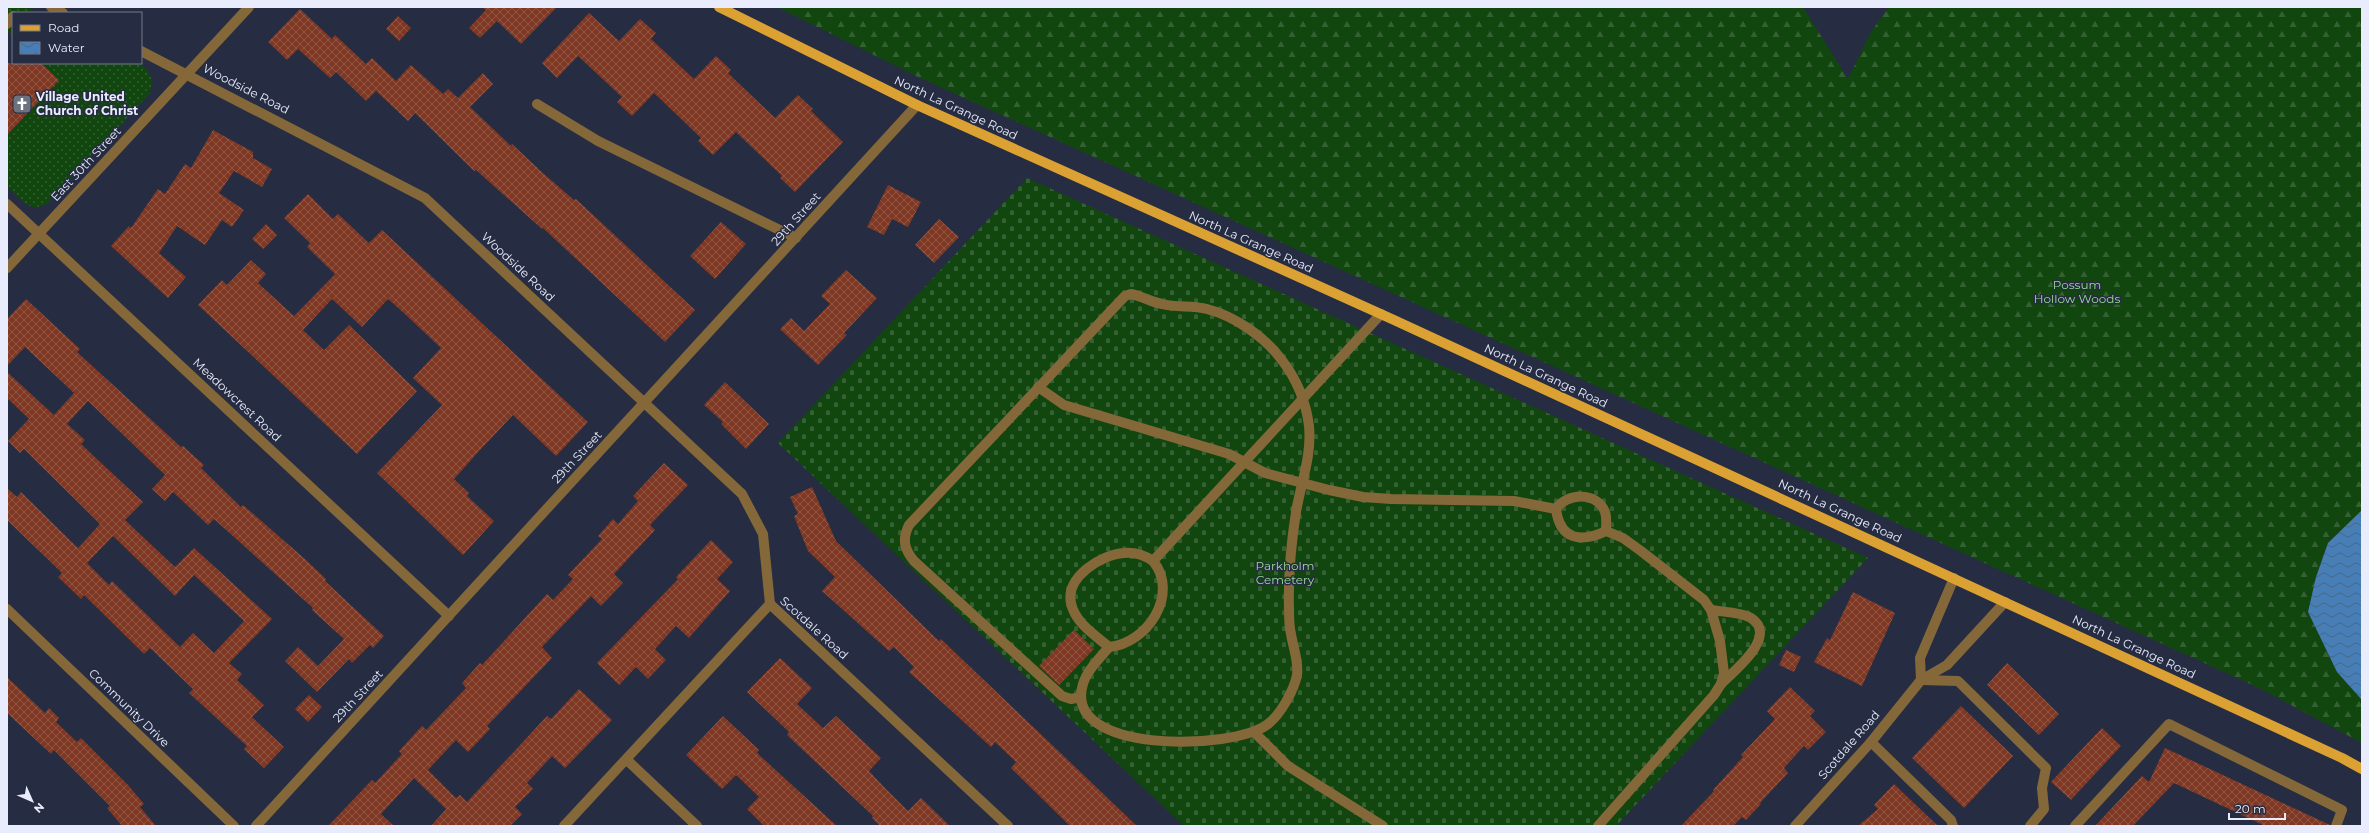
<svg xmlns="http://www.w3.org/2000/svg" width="2369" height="833" font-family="Montserrat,sans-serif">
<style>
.grass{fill:url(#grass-dots)}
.forest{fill:url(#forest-firs)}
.cemetery{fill:url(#cemetery-stones)}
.water{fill:url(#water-waves)}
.building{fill:url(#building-cross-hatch);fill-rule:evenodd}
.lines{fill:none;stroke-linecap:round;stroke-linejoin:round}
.lane{stroke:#856839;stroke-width:10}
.street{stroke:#856839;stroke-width:10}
.primary{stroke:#dca133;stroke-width:10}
.labels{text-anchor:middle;stroke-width:3;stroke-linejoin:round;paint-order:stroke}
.street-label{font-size:12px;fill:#e8ecfc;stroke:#262c42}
.poi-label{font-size:12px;font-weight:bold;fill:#e8ecfc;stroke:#262c42;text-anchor:start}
.park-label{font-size:12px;fill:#93dd8c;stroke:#262c42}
</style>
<defs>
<pattern id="grass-dots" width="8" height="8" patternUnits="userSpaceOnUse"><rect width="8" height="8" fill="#12460f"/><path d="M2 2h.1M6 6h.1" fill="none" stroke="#346133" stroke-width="1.8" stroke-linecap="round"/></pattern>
<pattern id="forest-firs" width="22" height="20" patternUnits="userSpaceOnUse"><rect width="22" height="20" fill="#12460f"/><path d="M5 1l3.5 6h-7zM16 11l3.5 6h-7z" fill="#346133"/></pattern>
<pattern id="cemetery-stones" width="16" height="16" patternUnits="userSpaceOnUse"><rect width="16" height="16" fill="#12460f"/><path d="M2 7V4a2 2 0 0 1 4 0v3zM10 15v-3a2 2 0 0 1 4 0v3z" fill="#346133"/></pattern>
<pattern id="water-waves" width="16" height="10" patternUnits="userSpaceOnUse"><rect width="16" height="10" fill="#477eb5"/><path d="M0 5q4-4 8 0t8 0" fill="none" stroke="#47688b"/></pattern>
<pattern id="building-cross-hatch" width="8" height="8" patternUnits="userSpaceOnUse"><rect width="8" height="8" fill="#7f3823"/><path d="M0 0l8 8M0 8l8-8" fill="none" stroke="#915544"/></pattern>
</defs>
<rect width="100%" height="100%" fill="#262c42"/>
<g class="grass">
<polygon points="7,7 26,7 38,13 13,13 13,36 7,30"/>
<path d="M41,63H138C151,70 154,80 150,93L47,204L35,208L26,204L7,187V128L11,131L59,80Z"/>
</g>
<polygon class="forest" points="777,7 1803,7 1848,79 1871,32 1889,7 2362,7 2362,510 2328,543 2316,577 2308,612 2337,672 2362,700 2362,743 2259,688 916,76"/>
<polygon class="cemetery" points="1027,178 1868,558 1616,826 1184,826 778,443"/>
<polygon class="water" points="2362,510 2362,700 2337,672 2308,612 2316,577 2328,543"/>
<g class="building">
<polygon points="482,7 557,7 521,44 497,21 480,38 469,28 486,10"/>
<polygon points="300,9 332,39 335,35 366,64 372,58 396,81 411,65 443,94 448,89 458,98 483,73 493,84 470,107 511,146 512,144 544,174 574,200 576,199 695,310 665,342 543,228 542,229 476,170 474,171 415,113 408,121 376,91 366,101 336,72 330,78 298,49 287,60 268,42"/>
<polygon points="589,13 619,41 640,19 656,33 651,39 694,79 716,56 731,70 728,73 775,118 798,95 813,109 811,111 843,142 795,192 780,178 782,176 736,132 713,155 698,141 701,138 654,93 632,116 617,102 622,97 578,56 557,78 542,63"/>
<polygon points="398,16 411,28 399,41 386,29"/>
<polygon points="7,63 41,63 59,80 7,135"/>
<polygon points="213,130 253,152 253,158 272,169 262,187 234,171 219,193 244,210 232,227 222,220 205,245 177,226 159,253 186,277 168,298 111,246 129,226 131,228 158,189 165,194 185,164 191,168"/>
<polygon points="888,185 921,202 908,227 892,219 884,235 867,227"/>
<polygon points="308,194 333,219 338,214 369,243 382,230 588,422 556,456 513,415 480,450 454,479 469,493 467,496 494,521 463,555 377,473 442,405 413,378 441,348 405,314 388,299 362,327 332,299 303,330 324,350 349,325 417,391 357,454 198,305 222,280 227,285 251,260 266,274 258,283 294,316 335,274 307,247 310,243 284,218"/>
<polygon points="939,219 959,237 934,263 915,245"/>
<polygon points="721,222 746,244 715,279 690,256"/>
<polygon points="266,224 277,235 263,249 252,239"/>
<polygon points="846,270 877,298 844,333 847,335 818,365 780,329 791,318 804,331 830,304 821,296"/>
<path d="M26,299L80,349L77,352L181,447L183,446L204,465L201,468L241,507L243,505L305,559L326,579L325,581L384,636L373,648L370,645L352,663L349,659L317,692L285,661L298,647L318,666L344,639L312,610L313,608L214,519L208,525L173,492L165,501L152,489L165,475L88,401L67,424L85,440L81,444L143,502L125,520L175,567L194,548L272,619L229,663L242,674L237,680L264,705L252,717L284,747L264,768L244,749L247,746L189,693L193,689L150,648L144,654L84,595L81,599L58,577L62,573L7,520V488L17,497L21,492L78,548L100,524L24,449L20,453L8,441L29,419L7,398V372L54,415L74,393L25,347L7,366V319ZM113,536L175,596L194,575L244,621L214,653L193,633L180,647L112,581L109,585L87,563Z"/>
<polygon points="725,382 769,424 746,449 721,424 723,422 704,405"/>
<polygon points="664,463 688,485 650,525 655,530 614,574 623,583 601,606 591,596 542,647 552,658 487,726 490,729 468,752 456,740 428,770 456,798 460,795 467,802 547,716 551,719 579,689 612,720 565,768 552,756 527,783 533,789 515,807 522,814 510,826 431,826 446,809 414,778 381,814 394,826 328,826 372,780 375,783 402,754 399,751 422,726 426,730 466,688 462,683 480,663 482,665 547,594 553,600 573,579 568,575 602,539 598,536 613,519 618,524 638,501 633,496"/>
<polygon points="812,487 836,541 939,641 941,639 1137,826 1070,826 1011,768 1016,762 995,742 991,747 909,672 914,667 894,647 889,651 822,591 835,577 808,551 794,516 798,514 790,497"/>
<polygon points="711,540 733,562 717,579 730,591 689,638 676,626 655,649 666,660 648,679 636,667 619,685 597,663 678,579 676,577"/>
<polygon points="1853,592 1895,613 1862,686 1814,662 1827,638 1830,640"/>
<polygon points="1074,630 1094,649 1059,685 1039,666"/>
<polygon points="1786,650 1801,657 1794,672 1779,665"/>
<polygon points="780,658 812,688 797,704 823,728 836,716 881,758 869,771 884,787 908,811 921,798 950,826 880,826 872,818 873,816 787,735 789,732 747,692"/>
<polygon points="2007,663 2059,714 2039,735 1987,685"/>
<polygon points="7,677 45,713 49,708 59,718 56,722 77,742 81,738 128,785 144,804 140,807 156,826 122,826 107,808 110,806 54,750 51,754 7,713"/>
<polygon points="1790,687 1815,711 1810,716 1826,732 1808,750 1804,746 1784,768 1788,773 1760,803 1761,804 1746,820 1742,817 1733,826 1681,826 1714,791 1713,790 1743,757 1741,755 1775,719 1767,711"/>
<polygon points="309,695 322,707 308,722 295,709"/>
<polygon points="1961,706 2013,756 1964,808 1912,758"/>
<polygon points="723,716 759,750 757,753 837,826 764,826 747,809 759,797 736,775 722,789 686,755"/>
<polygon points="2102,728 2121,746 2071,800 2051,782"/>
<polygon points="2165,748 2330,825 2330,826 2265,826 2174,783 2133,826 2095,826 2142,776 2149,782"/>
<polygon points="1894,784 1938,826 1858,826 1878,809 1874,805"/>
</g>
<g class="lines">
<g class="lane">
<polyline points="7,24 13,16"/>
<polyline points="537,104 598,141 796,238"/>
<path d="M1038,387L1064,405L1229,454L1265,473L1329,490L1363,497L1391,499L1514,501L1556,509C1560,540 1581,543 1606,531L1623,538L1641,551L1704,600L1711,610L1720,641L1724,673L1721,684L1714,695L1598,826"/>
<path d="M1556,509C1566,493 1597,491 1605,512C1607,518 1606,526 1606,531"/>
<path d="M1711,610C1723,612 1741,612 1751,618C1779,636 1734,671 1721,684"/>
<path d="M1109,647C1147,644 1180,594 1153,561"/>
<polyline points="1921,680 1958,681 2046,768 2042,788 2044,809 2030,826"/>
<path d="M1081,697L1071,699L1062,696L914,561C904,549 902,539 909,525L1125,296L1131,294C1142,296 1151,302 1162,304C1177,308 1192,305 1207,309C1234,316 1264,336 1281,359C1296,378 1306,402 1309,426C1312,455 1301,483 1296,512C1291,544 1288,577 1289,610C1289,618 1289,626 1291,634C1293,647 1299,662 1297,675C1294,690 1281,714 1268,724C1233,751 1061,754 1083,684C1087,670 1100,658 1109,647C1095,635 1075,623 1071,603C1065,577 1102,554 1124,553C1135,552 1144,555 1153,561C1229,479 1305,397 1381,314"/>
<polyline points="1254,732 1288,766 1383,826"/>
<polyline points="1871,742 1951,820 1953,826"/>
<polyline points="2075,826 2169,724 2342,810 2336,826"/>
</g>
<g class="street">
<polyline points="51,7 63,13"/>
<polyline points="141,51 425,198 742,494 763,534 770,604"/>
<polyline points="7,204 449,616"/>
<polyline points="7,268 249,7"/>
<polyline points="7,609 234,826"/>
<polyline points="1921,680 1920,658 1954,578"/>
<polyline points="627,760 697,826"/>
<polyline points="256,826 917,105"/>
<polyline points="564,826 770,604 1008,826"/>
<polyline points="1795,826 1871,742 1921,680 1947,665 2005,602"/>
</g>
<polyline class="primary" points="719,7 917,105 1394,320 2342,758 2362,769"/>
</g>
<defs>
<symbol id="church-square" viewBox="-11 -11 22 22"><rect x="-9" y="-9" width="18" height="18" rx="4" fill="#6b7280" stroke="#262c42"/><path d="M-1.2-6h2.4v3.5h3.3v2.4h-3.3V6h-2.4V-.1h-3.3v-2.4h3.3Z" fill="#fff"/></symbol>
</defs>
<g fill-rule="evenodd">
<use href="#church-square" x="11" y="93" width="22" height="22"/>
</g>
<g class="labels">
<g class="street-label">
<text transform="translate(246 89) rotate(27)" y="4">Woodside Road</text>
<text transform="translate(956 108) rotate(25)" y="4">North La Grange Road</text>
<text transform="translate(86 164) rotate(-47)" y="4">East 30th Street</text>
<text transform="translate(796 219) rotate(-48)" y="4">29th Street</text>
<text transform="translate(1251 242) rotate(24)" y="4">North La Grange Road</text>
<text transform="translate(518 267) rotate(43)" y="4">Woodside Road</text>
<text transform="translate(1546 376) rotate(25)" y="4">North La Grange Road</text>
<text transform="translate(237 400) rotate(43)" y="4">Meadowcrest Road</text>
<text transform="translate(577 457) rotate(-47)" y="4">29th Street</text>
<text transform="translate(1840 511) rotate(25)" y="4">North La Grange Road</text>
<text transform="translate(814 628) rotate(42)" y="4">Scotdale Road</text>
<text transform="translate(2134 647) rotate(25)" y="4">North La Grange Road</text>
<text transform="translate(358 696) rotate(-47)" y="4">29th Street</text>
<text transform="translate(129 708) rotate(44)" y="4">Community Drive</text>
<text transform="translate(1849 745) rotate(-49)" y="4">Scotdale Road</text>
</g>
<g class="poi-label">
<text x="36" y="101">Village United<tspan x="36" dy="14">Church of Christ</tspan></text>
</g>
<g class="park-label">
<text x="2077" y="289">Possum<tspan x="2077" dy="14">Hollow Woods</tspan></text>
<text x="1285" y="570">Parkholm<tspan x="1285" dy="14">Cemetery</tspan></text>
</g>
</g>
<rect width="2369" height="833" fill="none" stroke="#e8ecfc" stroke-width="16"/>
<rect x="12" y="12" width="130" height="52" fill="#262c42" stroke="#74798c"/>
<rect x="20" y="25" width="20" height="6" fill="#dca133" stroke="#74798c"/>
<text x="48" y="32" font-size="12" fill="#e8ecfc">Road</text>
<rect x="20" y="42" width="20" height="12" fill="url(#water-waves)" stroke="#74798c"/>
<text x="48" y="52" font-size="12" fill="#e8ecfc">Water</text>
<g transform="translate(32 801) rotate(135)" stroke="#262c42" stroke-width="3" paint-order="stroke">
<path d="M0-3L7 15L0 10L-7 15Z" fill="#e8ecfc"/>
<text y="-6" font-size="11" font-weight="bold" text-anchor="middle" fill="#e8ecfc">N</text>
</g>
<path d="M2229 813v6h56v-6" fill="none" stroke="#e8ecfc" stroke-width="2"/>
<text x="2235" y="813" font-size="12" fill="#e8ecfc" stroke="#262c42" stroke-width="3" paint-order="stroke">20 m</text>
</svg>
